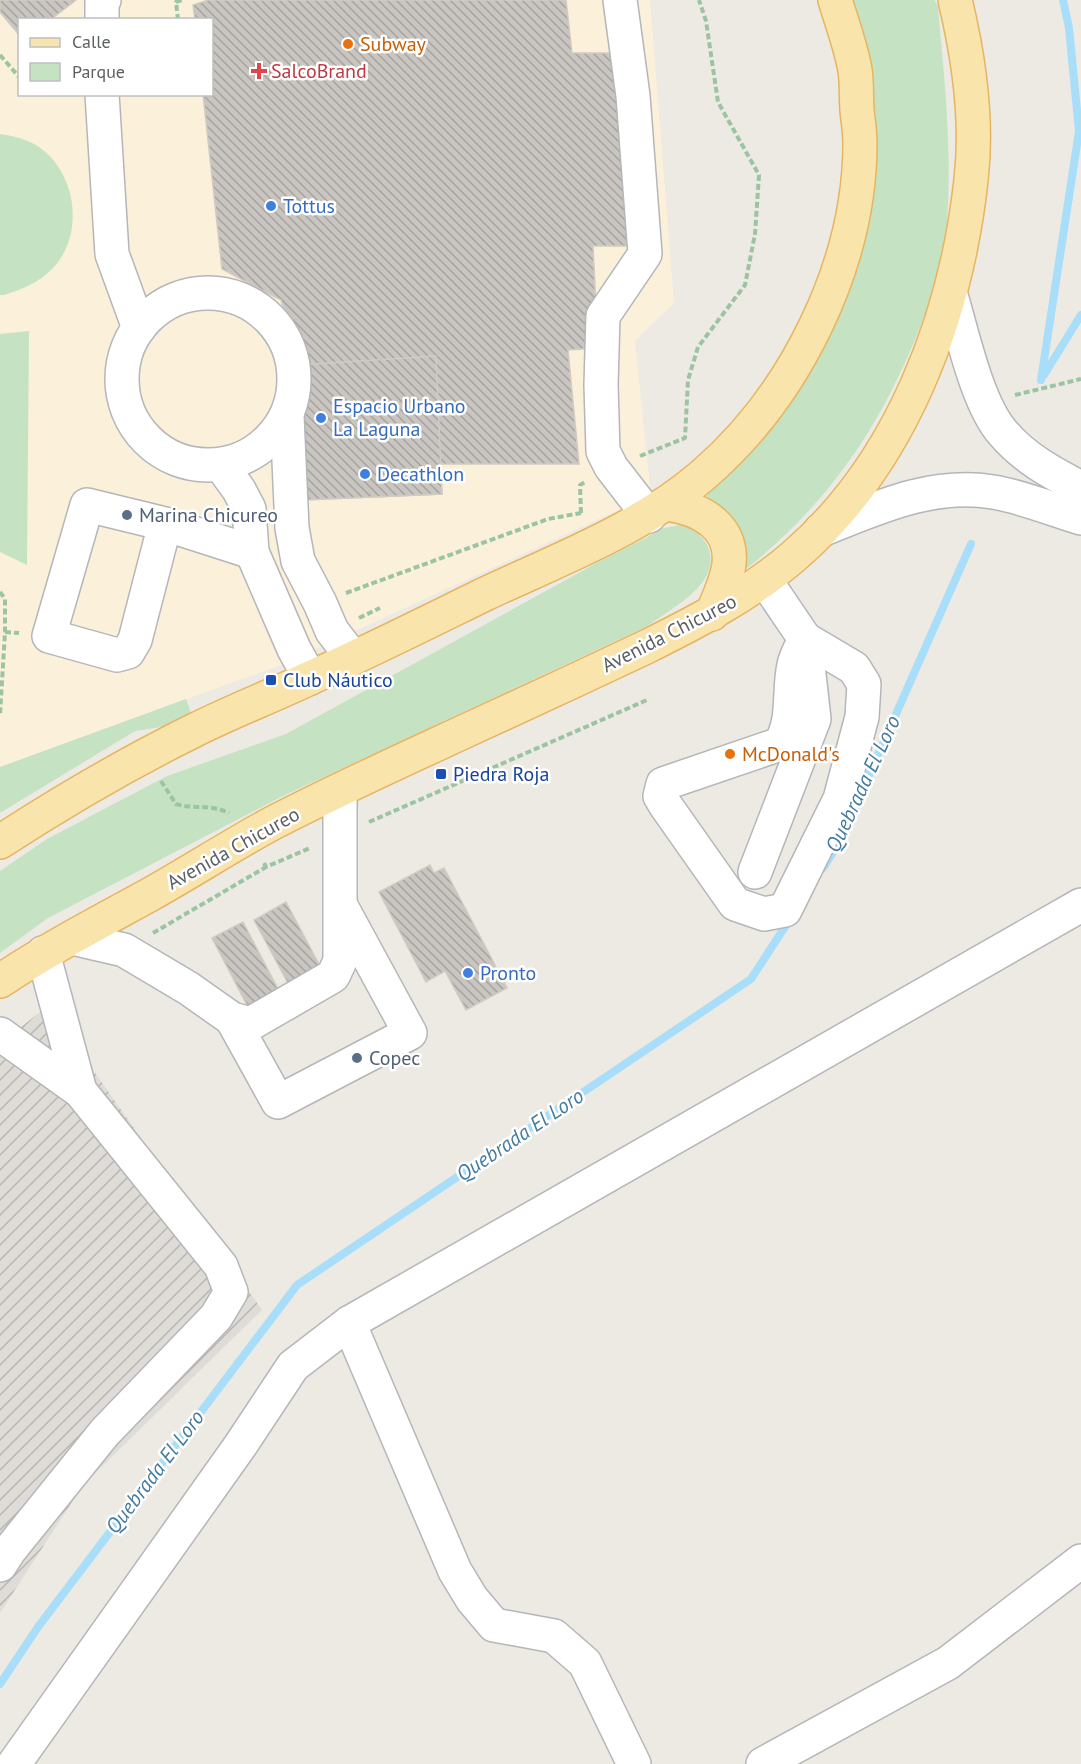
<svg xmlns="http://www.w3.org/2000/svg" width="1081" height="1764" font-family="'PT Sans',sans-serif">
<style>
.commercial{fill:#fbf0da;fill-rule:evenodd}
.industrial{fill:url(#industrial-furrows)}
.green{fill:#c5e3c2}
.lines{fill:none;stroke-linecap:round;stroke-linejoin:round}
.stream{stroke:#a8def9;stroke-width:8}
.building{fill:url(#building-back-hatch);stroke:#d1cbc2;stroke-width:1.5}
.minor-casing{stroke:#b4b6ba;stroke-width:36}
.major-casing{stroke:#e7b462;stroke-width:36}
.path{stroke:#9cc4a3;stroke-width:4;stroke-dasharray:6 3;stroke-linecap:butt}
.minor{stroke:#fff;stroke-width:33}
.major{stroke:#f9e5ac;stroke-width:33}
.food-dot{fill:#e8710a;stroke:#fff;stroke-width:2}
.health-dot{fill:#e0444e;stroke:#fff;stroke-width:2}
.shop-dot{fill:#3f7fe0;stroke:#fff;stroke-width:2}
.service-dot{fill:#5c6f8a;stroke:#fff;stroke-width:2}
.transit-dot{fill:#1a4fb4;stroke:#fff;stroke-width:2}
.labels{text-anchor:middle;stroke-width:5;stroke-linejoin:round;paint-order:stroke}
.food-label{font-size:20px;fill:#c56008;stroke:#fff;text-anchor:start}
.health-label{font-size:20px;fill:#be3a42;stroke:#fff;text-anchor:start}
.shop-label{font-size:20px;fill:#366cbe;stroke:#fff;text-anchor:start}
.service-label{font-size:20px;fill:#4e5e75;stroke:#fff;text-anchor:start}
.street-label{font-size:20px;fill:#5c6063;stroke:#fff}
.transit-label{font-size:20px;fill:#164399;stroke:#fff;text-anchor:start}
.water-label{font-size:21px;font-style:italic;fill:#437ba1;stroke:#fff}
</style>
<defs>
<pattern id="industrial-furrows" width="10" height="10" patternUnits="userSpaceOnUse" patternTransform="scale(1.5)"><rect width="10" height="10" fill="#dfdcd8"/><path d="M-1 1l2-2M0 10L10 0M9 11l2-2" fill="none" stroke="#b8b6b3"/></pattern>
<pattern id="building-back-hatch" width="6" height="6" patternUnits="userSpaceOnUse" patternTransform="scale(1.5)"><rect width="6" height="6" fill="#c9c5c0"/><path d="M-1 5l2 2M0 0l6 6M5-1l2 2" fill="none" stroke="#a6a3a0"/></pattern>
</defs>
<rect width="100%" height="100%" fill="#edeae3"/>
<path class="commercial" d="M0,0H650L674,303L635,341L651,495L281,665L0,767ZM20,20H212V94H20Z"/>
<polygon class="industrial" points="48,1006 262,1310 83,1485 0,1613 0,1043"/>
<g class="green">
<path d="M850,0H935L938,8C945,84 953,159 946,235C944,265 931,299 920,327C881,427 827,506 741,573L707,495L768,431L803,382L829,337L846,296L869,208L876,116Z"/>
<path d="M0,134C14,136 27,139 39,147C77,173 85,236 52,269C38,283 23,289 4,295H0Z"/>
<polygon points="29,331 27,565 0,552 0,334"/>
<path d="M679,525C690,527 700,533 706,543C727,582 671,608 646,627L283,796L48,918L0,953V871L47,839L167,776L286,734L602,560L646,538L659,529Z"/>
<polygon points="186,699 194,722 135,731 0,813 0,767"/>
</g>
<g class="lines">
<g class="stream">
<polyline points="1044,375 1081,315"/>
<polyline points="1041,380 1079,131 1069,28 1063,0"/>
<polyline points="823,868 840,841 971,544"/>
<polyline points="0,1684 38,1627 297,1285 751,979 790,919"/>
</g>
</g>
<g class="building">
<polygon points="0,0 76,0 50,20 20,20 20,36 0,12"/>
<polygon points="208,0 566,0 572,53 622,53 641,246 593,246 598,348 568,350 579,464 440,464 442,494 303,500 300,365 281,300 222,269 203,94 212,94 212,20 195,20 193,5"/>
<polygon points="436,356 442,494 303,500 300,365"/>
<polygon points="430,865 434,873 444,868 507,988 466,1010 445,971 426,982 379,892"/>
<polygon points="286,902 322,970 290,987 254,920"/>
<polygon points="243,922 279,991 248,1007 212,938"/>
</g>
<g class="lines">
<defs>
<g id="minor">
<polyline points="620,0 633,96 645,254 603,316 601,385 603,451 611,467 649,516"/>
<polyline points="102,20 102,3 104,0"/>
<polyline points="102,94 112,254 139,328"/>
<path d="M950,292C962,332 977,404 1003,433C1024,458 1052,473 1081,488"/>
<circle cx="208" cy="379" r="86"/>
<polyline points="287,416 292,528 298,561 320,603 332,631 353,658"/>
<polyline points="221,465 239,490 249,509 252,552 294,649 310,678"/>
<polyline points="165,524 135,640 128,652 117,655 49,636 87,505 165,524 252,552"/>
<path d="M821,530C877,508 931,482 993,492C1020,496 1054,510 1081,518"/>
<path d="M805,639L854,668L864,684L862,717L840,799L785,910L764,914L735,904L666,806L660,796L663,784L780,744C795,720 788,691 794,665C796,656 801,647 805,639Z"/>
<polyline points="755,872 814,719 805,639 765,580"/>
<polyline points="72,938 124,950 188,988 232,1019 250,1024 333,976 340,961 340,790"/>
<polyline points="43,953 80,1091"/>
<polyline points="232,1019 278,1102 410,1033 342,908"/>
<polyline points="0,1034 80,1091 221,1266 231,1292 216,1317 105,1432 9,1551 0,1565"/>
<polyline points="349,1323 455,1571 472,1599 494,1625 554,1636 585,1663 634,1764"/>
<polyline points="14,1764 240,1446 293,1366 349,1323 1081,905"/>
<polyline points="763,1764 948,1663 1081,1561"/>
</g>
<g id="major">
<path d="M666,504C701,508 737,528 728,570C725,585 718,599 712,614"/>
<path d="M0,842C63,801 128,763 195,730C233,711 272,696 310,678C368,652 426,623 483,595C557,560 641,529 703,475C795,396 860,265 860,143C860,132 858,121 857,110C856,97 857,83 855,70C851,47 842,23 835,0"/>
<path d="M0,981C48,949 100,922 151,894C190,872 229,847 269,825C336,790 405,759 474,727C531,701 589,674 646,647C698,621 749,595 794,556C901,464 956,318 971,180C978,121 969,58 955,0"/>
</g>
</defs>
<use href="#minor" class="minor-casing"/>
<use href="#major" class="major-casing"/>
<g class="path">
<polyline points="178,20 176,2 182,0"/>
<polyline points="0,55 20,78"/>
<polyline points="1015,395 1081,379"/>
<polyline points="640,456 685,438 688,380 698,347 745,285 755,234 759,175 718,102 706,21 699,0"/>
<polyline points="581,513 580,485 585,482"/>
<polyline points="0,592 5,599 5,632 0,715"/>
<polyline points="346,593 548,519 581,513"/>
<polyline points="359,618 380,608"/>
<polyline points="5,632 19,633"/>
<path d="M161,781L176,804C196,810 208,803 229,813"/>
<polyline points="369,822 647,700"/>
<polyline points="264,863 266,867 310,848"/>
<polyline points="153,933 266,867"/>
</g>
<use href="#minor" class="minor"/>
<use href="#major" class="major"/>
</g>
<g class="food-dot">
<circle cx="348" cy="44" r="6"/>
<circle cx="730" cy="754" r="6"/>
</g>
<path class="health-dot" d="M256 62h6v6h6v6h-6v6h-6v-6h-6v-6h6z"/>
<g class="shop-dot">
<circle cx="271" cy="206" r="6"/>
<circle cx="321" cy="418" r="6"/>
<circle cx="365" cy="474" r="6"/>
<circle cx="468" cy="973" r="6"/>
</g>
<g class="service-dot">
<circle cx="127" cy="515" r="6"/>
<circle cx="357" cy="1058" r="6"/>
</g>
<g class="transit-dot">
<rect x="265" y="674" width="12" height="12" rx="3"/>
<rect x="435" y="768" width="12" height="12" rx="3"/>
</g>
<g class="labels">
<g class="food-label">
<text x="360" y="51">Subway</text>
<text x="742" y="761">McDonald's</text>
</g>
<g class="health-label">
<text x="271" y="78">SalcoBrand</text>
</g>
<g class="shop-label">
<text x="283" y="213">Tottus</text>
<text x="333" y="413">Espacio Urbano<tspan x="333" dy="23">La Laguna</tspan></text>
<text x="377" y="481">Decathlon</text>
<text x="480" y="980">Pronto</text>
</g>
<g class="service-label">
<text x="139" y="522">Marina Chicureo</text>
<text x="369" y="1065">Copec</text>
</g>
<g class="street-label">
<text transform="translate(669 633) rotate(-27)" y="7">Avenida Chicureo</text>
<text transform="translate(233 848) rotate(-29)" y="7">Avenida Chicureo</text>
</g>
<g class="transit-label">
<text x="283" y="687">Club Náutico</text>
<text x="453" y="781">Piedra Roja</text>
</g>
<g class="water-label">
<text transform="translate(863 784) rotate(-65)" y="7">Quebrada El Loro</text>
<text transform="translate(520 1135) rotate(-34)" y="7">Quebrada El Loro</text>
<text transform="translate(155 1472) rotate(-53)" y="7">Quebrada El Loro</text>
</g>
</g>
<rect x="18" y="18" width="195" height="78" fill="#ffffff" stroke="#bebfc1" stroke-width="1.5"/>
<rect x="30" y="38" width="30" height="9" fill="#f9e5ac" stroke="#bebfc1" stroke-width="1.5"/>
<text x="72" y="48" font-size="18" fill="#5c6063">Calle</text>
<rect x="30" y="63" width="30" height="18" fill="#c5e3c2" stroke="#bebfc1" stroke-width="1.5"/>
<text x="72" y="78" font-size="18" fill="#5c6063">Parque</text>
</svg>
